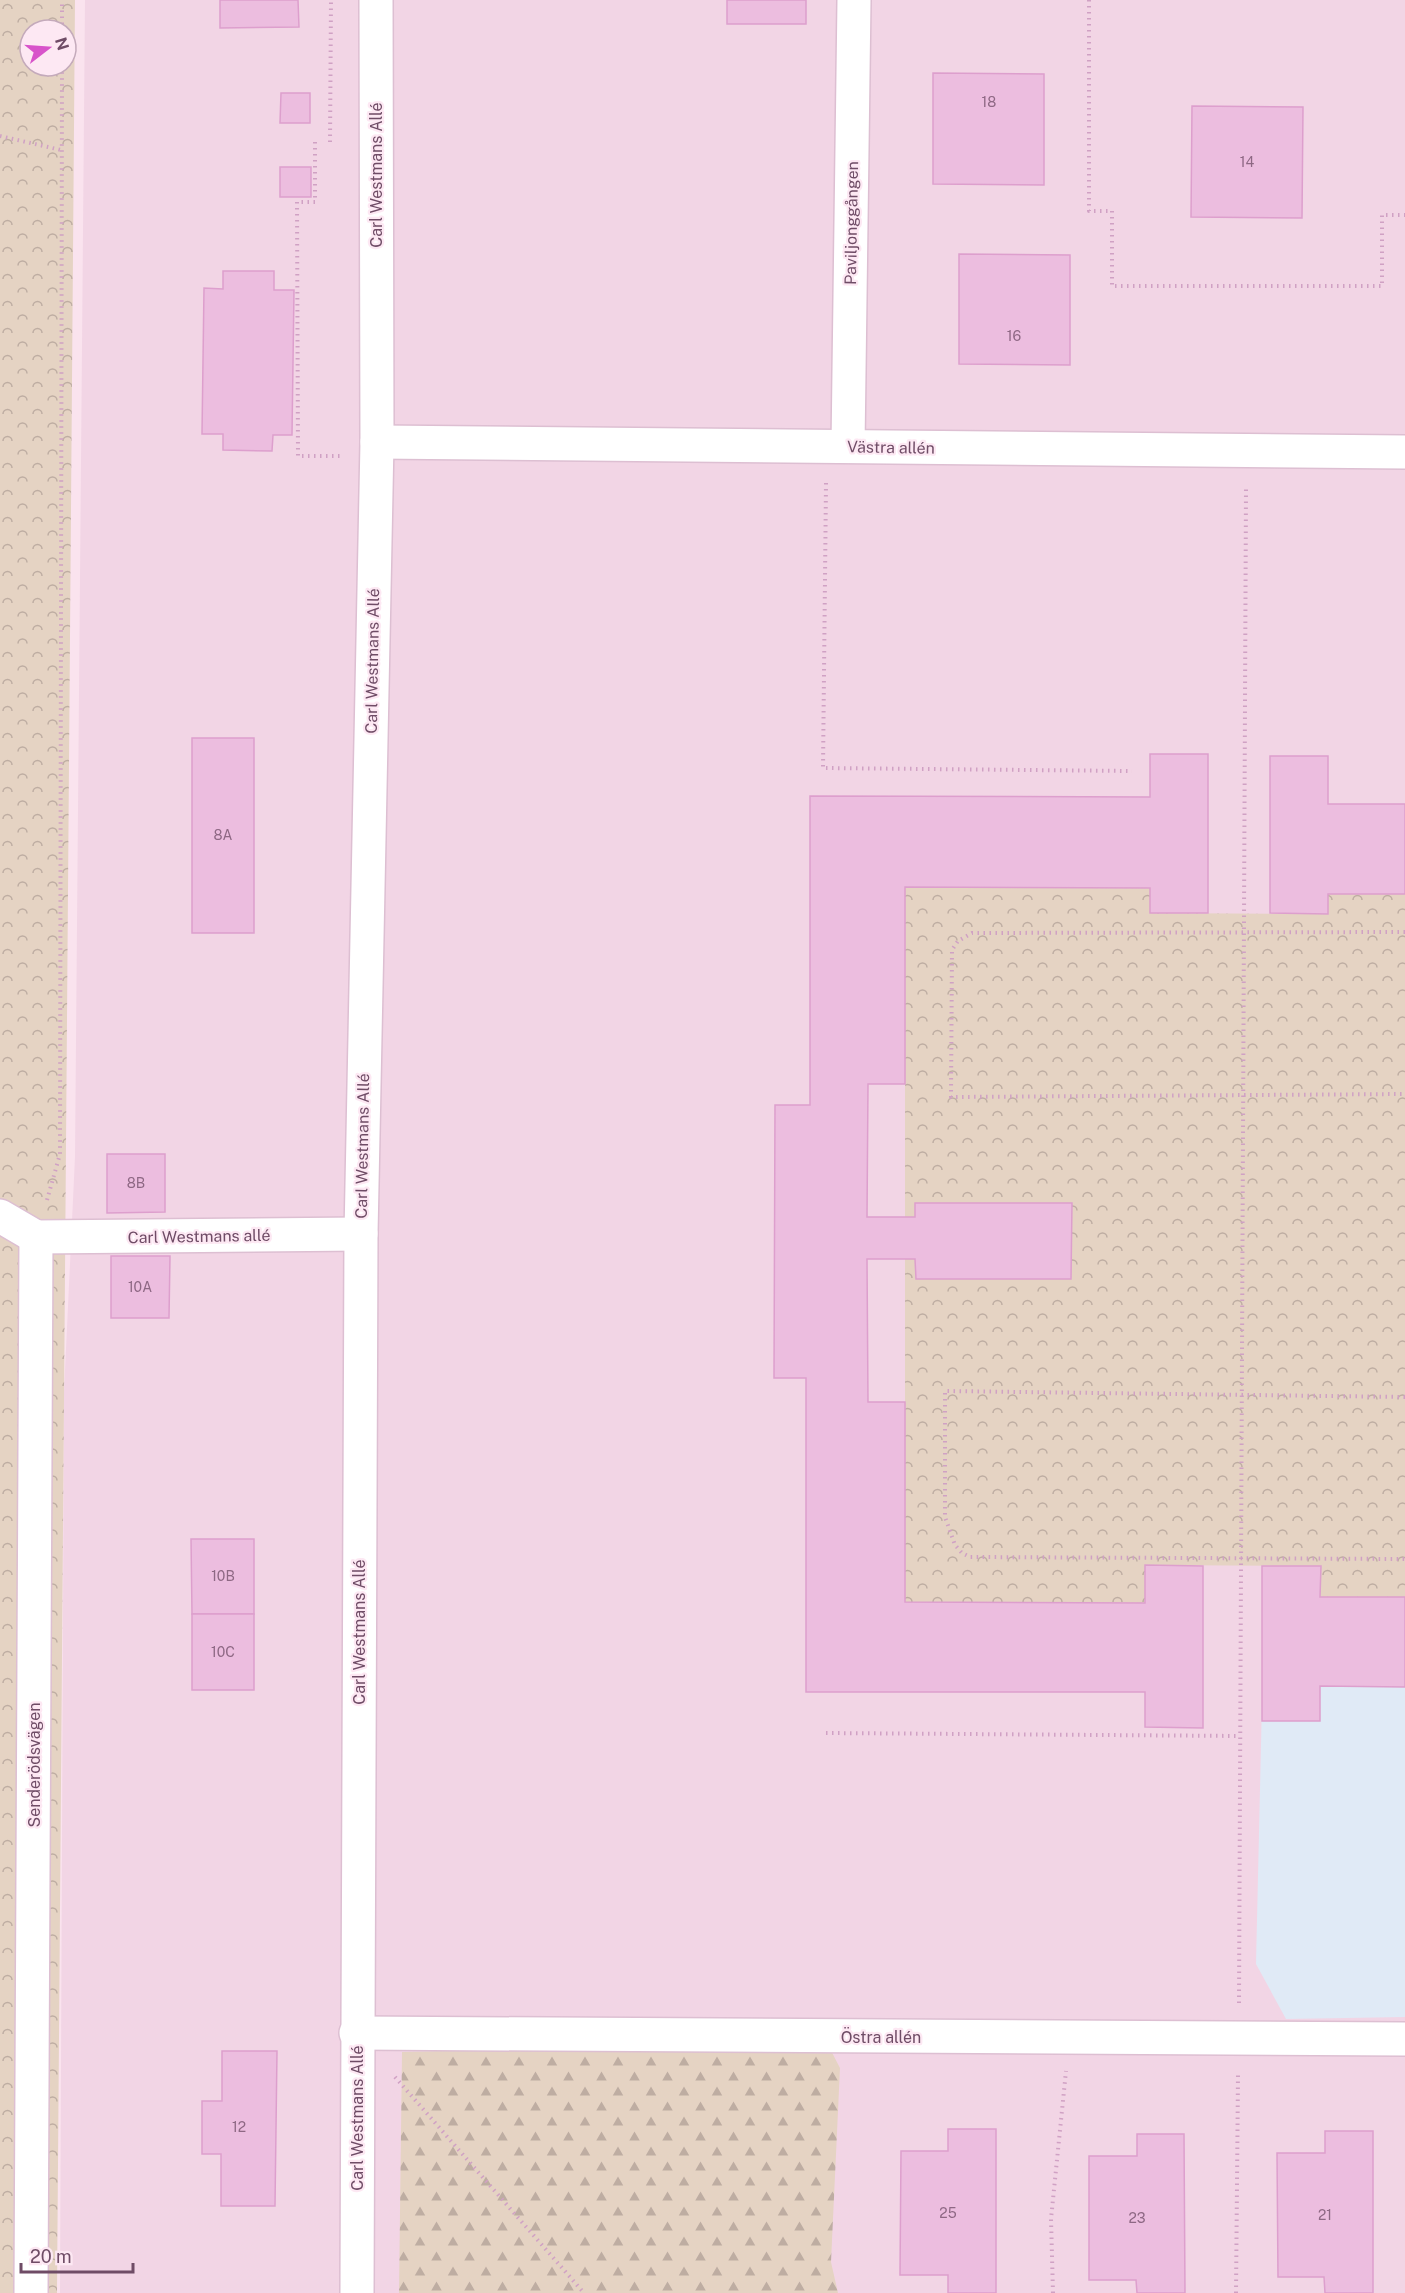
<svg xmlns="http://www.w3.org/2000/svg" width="1405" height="2293" font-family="'Public Sans',sans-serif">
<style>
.residential{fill:#f2d5e5}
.education{fill:#e0eaf6}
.forest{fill:url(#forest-firs)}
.park{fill:url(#park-crowns);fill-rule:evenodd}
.building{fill:#ecbddf;stroke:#dd9fcd;stroke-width:1.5}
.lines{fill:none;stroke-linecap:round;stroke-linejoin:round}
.minor-casing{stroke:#ddbfd2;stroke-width:36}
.path{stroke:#d0a1c4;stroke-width:4;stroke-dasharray:1.5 4.5;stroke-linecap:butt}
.minor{stroke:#fff;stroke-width:33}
.labels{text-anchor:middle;stroke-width:4.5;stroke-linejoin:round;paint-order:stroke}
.number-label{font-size:14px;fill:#8e6884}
.street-label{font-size:16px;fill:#6f4c66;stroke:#fde8f3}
</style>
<defs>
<pattern id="forest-firs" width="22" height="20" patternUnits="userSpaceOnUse" patternTransform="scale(1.5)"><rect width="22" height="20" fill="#e5d3c3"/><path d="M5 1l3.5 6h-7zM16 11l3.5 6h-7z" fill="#beada2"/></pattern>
<pattern id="park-crowns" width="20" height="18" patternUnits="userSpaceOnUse" patternTransform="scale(1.5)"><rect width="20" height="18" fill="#e5d3c3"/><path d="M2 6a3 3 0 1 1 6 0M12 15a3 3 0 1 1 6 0" fill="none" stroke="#beada2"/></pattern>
</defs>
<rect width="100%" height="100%" fill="#fae3ee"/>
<polygon class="residential" points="85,0 1405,0 1405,2293 60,2293 64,1392 75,1157"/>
<polygon class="education" points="1262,1566 1321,1566 1321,1597 1405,1597 1405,2017 1286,2019 1256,1964 1262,1701"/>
<polygon class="forest" points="826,2041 840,2068 831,2262 838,2293 399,2293 402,2052"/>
<g class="park">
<path d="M0,0H75L57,2293H0ZM30,30H66V66H30Z"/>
<polygon points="905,887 1150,888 1150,913 1327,914 1328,894 1405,894 1405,1597 1320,1597 1320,1566 1146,1565 1145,1603 905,1602"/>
</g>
<g class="building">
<polygon points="220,0 298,0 299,27 220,28"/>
<rect x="727" y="0" width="79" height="24"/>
<polygon points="933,73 1044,74 1044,185 933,184"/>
<polygon points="281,93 310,93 310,123 280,123"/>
<polygon points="1192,106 1303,107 1302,218 1191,217"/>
<rect x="280" y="167" width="31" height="30"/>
<polygon points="959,254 1070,255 1070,365 959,364"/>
<polygon points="223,271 274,271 274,290 294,290 292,435 273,435 272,451 223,450 223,434 202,434 204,288 223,289"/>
<rect x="192" y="738" width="62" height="195"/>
<polygon points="1150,754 1208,754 1208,913 1150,913 1150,888 905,887 905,1084 868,1084 867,1217 915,1217 915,1203 1072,1203 1071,1279 916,1279 915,1259 867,1259 868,1402 905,1402 905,1602 1145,1603 1145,1565 1203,1566 1203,1728 1145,1727 1145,1692 806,1692 806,1378 774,1378 775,1105 810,1105 810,796 1150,797"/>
<polygon points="1270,756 1328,756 1328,804 1405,804 1405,894 1328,894 1328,914 1270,913"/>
<polygon points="107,1154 165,1154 165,1212 107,1213"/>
<polygon points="111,1256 170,1256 169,1318 111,1318"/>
<polygon points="191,1539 254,1539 254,1614 192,1614"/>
<polygon points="1262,1566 1321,1566 1320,1597 1405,1597 1405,1687 1320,1686 1320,1721 1262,1721"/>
<rect x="192" y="1614" width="62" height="76"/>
<polygon points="222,2051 277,2051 275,2206 221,2206 221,2154 202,2154 202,2101 222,2101"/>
<polygon points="948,2129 996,2129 996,2293 948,2293 948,2275 900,2275 901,2151 948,2151"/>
<polygon points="1325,2131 1373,2131 1373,2293 1325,2293 1324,2277 1278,2277 1277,2153 1325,2153"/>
<polygon points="1137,2134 1184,2134 1185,2293 1137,2293 1136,2280 1089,2280 1089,2156 1137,2156"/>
</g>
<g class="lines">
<defs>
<g id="minor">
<polyline points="377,442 1405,452"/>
<polyline points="848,446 854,0"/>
<polyline points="0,1216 36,1237"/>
<polyline points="36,1237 361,1234"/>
<polyline points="356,2033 1405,2039"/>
<polyline points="31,2293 36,1237"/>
<polyline points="357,2293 361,1234 377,442 376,0"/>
</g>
</defs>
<use href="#minor" class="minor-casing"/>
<g class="path">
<polyline points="1089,0 1089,211 1112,211 1112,286 1382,286 1382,215 1405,215"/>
<polyline points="62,30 62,0"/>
<polyline points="0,136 61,150"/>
<polyline points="315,142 315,202 297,202 298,456 343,456"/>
<polyline points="330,142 331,0"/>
<polyline points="826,483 823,768 1132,771"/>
<polyline points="1405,932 972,933 958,941 952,950 951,1097 1405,1094"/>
<polyline points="47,1200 60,1154 62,66"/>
<polyline points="1405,1397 945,1391 945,1517 955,1545 962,1553 970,1557 1405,1559"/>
<polyline points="826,1733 1240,1736"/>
<polyline points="1239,2003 1246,487"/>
<polyline points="395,2077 584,2293"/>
<polyline points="1053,2293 1051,2219 1066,2071"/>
<polyline points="1236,2293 1238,2074"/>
</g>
<use href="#minor" class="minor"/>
</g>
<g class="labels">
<g class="number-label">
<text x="989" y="107">18</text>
<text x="1247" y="167">14</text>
<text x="1014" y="341">16</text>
<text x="223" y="840">8A</text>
<text x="136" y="1188">8B</text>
<text x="140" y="1292">10A</text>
<text x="223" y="1581">10B</text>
<text x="223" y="1657">10C</text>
<text x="239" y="2132">12</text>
<text x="948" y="2218">25</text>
<text x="1325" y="2220">21</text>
<text x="1137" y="2223">23</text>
</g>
<g class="street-label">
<text transform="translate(376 175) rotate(-90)" y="6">Carl Westmans Allé</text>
<text transform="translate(851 223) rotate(-89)" y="6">Paviljonggången</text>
<text transform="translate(891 447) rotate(1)" y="6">Västra allén</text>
<text transform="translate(372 661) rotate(-89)" y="6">Carl Westmans Allé</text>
<text transform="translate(362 1146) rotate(-89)" y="6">Carl Westmans Allé</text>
<text transform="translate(199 1236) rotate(-1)" y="6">Carl Westmans allé</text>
<text transform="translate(359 1632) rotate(-90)" y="6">Carl Westmans Allé</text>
<text transform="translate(34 1765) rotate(-90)" y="6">Senderödsvägen</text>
<text x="881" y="2043">Östra allén</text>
<text transform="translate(357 2118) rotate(-90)" y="6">Carl Westmans Allé</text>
</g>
</g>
<g transform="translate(48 48) rotate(73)"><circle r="28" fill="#fde8f3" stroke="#c4aabb" stroke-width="1.5"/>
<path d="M0-4.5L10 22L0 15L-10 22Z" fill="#d853ca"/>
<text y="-9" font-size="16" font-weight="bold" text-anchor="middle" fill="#6f4c66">N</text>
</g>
<path d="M21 2263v9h112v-9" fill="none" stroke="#6f4c66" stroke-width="3"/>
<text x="30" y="2263" font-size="18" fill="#6f4c66" stroke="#fde8f3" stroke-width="4.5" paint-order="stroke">20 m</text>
</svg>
